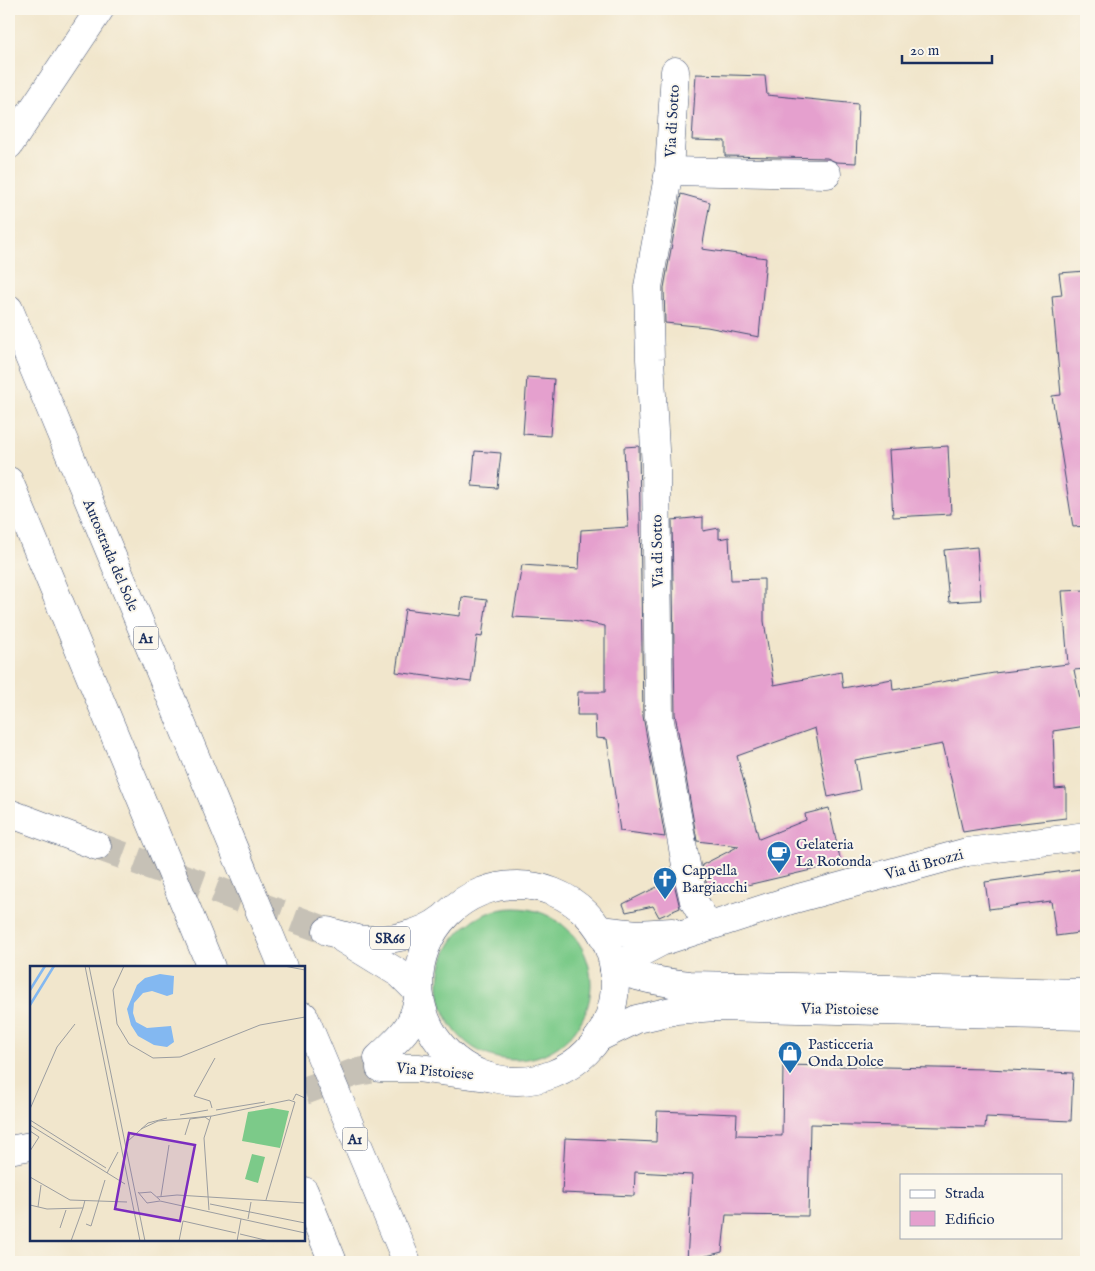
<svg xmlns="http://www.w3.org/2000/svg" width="1095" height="1271" font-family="'IM FELL English',serif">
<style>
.green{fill:#7cca89;stroke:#4c7c74}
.building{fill:#e5a0ce}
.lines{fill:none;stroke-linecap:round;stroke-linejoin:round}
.minor-tunnel{stroke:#c6c1b6;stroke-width:28;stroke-dasharray:28 14;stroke-linecap:butt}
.primary-tunnel{stroke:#c6c1b6;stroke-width:28;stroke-dasharray:28 14;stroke-linecap:butt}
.minor-casing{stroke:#3b4a6e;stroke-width:29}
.tertiary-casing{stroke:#3b4a6e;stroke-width:29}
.primary-casing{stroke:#3b4a6e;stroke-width:29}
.motorway-casing{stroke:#3b4a6e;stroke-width:29}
.minor{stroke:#fff;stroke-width:28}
.tertiary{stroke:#fff;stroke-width:28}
.primary{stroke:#fff;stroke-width:28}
.motorway{stroke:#fff;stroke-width:28}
.labels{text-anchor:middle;stroke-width:4;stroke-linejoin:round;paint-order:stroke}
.shield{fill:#fbf7ec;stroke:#5e6b89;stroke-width:1}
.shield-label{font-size:14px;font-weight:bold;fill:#1b2f5e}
.street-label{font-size:15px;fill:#1b2f5e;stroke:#fbf7ec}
.poi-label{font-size:15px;fill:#1b2f5e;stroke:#fbf7ec;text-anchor:start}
.inset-river{fill:none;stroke:#83b8f1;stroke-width:2.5}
.inset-road{fill:none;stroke:#9b9da0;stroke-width:1}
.view{fill:#7b2cbf;fill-opacity:0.15;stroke:#7b2cbf;stroke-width:2.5}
.inset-edge{fill:none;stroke:#1b2f5e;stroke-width:2.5}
</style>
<rect width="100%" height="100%" fill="#fbf7ec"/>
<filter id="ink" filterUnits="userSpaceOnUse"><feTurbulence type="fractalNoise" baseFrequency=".02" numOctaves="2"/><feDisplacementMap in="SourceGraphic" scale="10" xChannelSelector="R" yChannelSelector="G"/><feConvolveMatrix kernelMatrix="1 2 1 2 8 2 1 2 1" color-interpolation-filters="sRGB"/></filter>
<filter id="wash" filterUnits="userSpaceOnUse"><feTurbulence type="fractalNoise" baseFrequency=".0096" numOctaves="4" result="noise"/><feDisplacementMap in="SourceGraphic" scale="20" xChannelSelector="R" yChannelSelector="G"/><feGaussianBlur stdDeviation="1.12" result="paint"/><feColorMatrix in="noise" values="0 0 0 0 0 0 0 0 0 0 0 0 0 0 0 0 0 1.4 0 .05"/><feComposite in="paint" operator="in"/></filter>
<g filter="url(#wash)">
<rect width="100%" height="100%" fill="#f1e6cc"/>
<circle class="green" cx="515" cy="984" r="76"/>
<g id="blocks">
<g class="building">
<polygon points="696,74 765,76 767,95 858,104 856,163 836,162 827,158 725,156 725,141 692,140"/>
<polygon points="681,194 710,202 702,249 766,258 759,337 707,327 665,323 664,288"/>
<polygon points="1086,271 1086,526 1073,527 1052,396 1061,395 1052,296 1062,295 1059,273"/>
<polygon points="527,377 554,379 550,436 523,434"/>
<polygon points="639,446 643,716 665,837 620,831 607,739 596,738 595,715 577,715 578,692 605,692 605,626 572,620 513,617 522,565 579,569 581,530 628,527 624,447"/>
<polygon points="948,446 951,514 893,517 889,450"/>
<polygon points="475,451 501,453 497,488 472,486"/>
<polygon points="703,517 703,531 719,528 719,539 729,537 731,580 764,579 764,621 774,685 841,672 843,688 892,679 893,690 994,673 1068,664 1062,591 1086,590 1086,669 1074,670 1086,726 1053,731 1055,789 1066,788 1066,818 1006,825 963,832 943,744 855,760 860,790 828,797 815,728 737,756 759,839 806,820 805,814 829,808 841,863 709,894 702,865 739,846 697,841 675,714 672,520"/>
<polygon points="977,547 981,600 949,602 944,550"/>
<polygon points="462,597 487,600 482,637 477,636 471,682 396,672 405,609 460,616"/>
<polygon points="1080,869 1086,912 1086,932 1056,936 1051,901 989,909 985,882"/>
<polygon points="673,879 680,908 659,917 653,906 626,912 623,904"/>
<polygon points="783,1065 986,1069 1073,1073 1071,1121 986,1117 985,1128 810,1124 808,1216 726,1215 722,1252 687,1261 692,1175 635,1172 634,1196 562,1193 565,1138 656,1142 657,1111 737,1114 736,1135 782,1136"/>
</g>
</g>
</g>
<g filter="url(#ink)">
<use href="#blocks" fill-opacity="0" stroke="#3b4a6e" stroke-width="1"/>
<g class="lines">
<polyline class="minor-tunnel" points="304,1091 353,1073 380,1068"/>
<polyline class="primary-tunnel" points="97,846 325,930"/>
<defs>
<g id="minor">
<polyline points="675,71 669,171 648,287 650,359 656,468 659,716 686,865 694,901 708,926"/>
<polyline points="669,171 827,174"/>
<polyline points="600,930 637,934 672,932"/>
<polyline points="614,969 638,954 661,942 791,900 967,852 1086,836"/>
<path d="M378,1058C402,1035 414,1028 419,993"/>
<polyline points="380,1068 418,1068 489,1077"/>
<polyline points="9,1150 31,1146"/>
</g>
<polyline id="tertiary" points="9,145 100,9"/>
<g id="primary">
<polyline points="9,813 97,846"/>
<circle cx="517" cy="983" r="98"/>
<path d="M327,931C337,934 348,937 358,939C385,943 422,935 443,918"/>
<polyline points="343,939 400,974 419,993"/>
<path d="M614,969C639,978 663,983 690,985L1086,993"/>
<polyline points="598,1038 637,1019 676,1010 715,1007 1086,1016"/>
</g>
<g id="motorway">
<polyline points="9,309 283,967"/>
<polyline points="9,481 211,967"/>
<polyline points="304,1016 407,1262"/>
<polyline points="304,1191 333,1262"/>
</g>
</defs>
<use href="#minor" class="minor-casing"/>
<use href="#tertiary" class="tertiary-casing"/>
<use href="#primary" class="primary-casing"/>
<use href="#motorway" class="motorway-casing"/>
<use href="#minor" class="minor"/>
<use href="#tertiary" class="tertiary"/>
<use href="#primary" class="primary"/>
<use href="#motorway" class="motorway"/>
</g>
</g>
<defs>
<symbol id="cafe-pin" viewBox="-11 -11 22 30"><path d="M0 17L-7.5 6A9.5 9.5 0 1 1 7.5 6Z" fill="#1f6fb2" stroke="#fbf7ec"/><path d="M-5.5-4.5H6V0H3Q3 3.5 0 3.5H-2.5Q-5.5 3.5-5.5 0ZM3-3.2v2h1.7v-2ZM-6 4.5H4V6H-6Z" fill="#fff"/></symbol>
<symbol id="church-pin" viewBox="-11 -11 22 30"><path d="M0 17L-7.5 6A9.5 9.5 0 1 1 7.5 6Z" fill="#1f6fb2" stroke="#fbf7ec"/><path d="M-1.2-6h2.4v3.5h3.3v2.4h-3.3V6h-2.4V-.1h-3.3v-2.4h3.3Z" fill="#fff"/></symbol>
<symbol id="shop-pin" viewBox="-11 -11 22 30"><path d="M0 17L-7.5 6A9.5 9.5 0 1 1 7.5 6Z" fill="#1f6fb2" stroke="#fbf7ec"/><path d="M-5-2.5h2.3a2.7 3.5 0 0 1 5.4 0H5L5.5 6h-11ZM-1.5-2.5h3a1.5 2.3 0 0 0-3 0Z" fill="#fff"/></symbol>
</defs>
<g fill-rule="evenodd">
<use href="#cafe-pin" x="765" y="839" width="28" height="38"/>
<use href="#church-pin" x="651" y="865" width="28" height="38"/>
<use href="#shop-pin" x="776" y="1039" width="28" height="38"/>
</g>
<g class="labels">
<g class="shield">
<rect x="133.5" y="626.5" width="25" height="23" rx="4"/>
<rect x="370" y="926.5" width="40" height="23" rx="4"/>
<rect x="342.5" y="1127.5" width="25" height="23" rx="4"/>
</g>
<g class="shield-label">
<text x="146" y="643">A1</text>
<text x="390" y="943">SR66</text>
<text x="355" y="1144">A1</text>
</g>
<g class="street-label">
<text transform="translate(672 121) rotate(-87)" y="5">Via di Sotto</text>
<text transform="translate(657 551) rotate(-91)" y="5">Via di Sotto</text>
<text transform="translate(111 555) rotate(67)" y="5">Autostrada del Sole</text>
<text transform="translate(924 864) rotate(-15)" y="5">Via di Brozzi</text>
<text transform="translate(840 1009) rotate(1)" y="5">Via Pistoiese</text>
<text transform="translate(435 1071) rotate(5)" y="5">Via Pistoiese</text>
</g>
<g class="poi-label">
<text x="796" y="849">Gelateria<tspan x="796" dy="17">La Rotonda</tspan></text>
<text x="682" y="875">Cappella<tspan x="682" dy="17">Bargiacchi</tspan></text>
<text x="808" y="1049">Pasticceria<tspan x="808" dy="17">Onda Dolce</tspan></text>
</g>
</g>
<g transform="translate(30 966)">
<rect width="275" height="275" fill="#f1e6cc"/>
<path d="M242,142L259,145L250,182L212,175L218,146ZM222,188L235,191L228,217L215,213Z" fill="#7cca89"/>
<path d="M130,8L144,10L143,28L137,30L122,25L113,27L104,37L103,47L106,56L117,62L141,60L144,76L137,81L124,79L108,70L101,59L97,43L107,19L115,12Z" fill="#83b8f1"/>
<path class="inset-river" d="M0,24L15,0M0,39L24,0"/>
<path class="inset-road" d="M55,0L110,275M59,0L115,275M94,0L83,24L87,58L99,78L123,92L150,91L230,59L275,51M254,0L275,4M263,134L266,128L275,132M182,142L180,135L164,130L185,92M0,143L27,81L45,58M186,144L235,136M150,149L178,144M0,154L76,202M0,159L95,218M111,163L128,155L182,150L259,134L265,136M0,165L9,171L0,185M155,169L160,153L175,151L179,154M98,175L118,157L137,152M77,207L88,186M0,211L40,234L97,236M108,226L117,237L130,235L275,267M109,227L121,226L130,234M131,230L139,179M127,231L147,229L275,237M236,234L265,136M180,238L275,257M0,239L17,243L53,242L55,234M8,241L11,219M179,244L174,172L181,150M218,253L221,236M56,258L61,260L75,214M30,262L36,244M210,268L239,275M41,275L53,242M149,275L153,255L206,267M207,275L211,253"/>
<path class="view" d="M99,167L165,179L150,255L85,243Z"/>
<rect width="275" height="275" class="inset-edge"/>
</g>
<rect width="1095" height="1271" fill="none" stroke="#fbf7ec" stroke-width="30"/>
<rect x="900" y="1174" width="162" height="65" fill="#fbf7ec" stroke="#a1a7b3"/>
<rect x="910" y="1190" width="25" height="8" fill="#ffffff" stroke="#a1a7b3"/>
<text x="945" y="1198" font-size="15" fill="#1b2f5e">Strada</text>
<rect x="910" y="1211" width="25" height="15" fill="#e5a0ce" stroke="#a1a7b3"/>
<text x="945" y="1224" font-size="15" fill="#1b2f5e">Edificio</text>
<path d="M902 55v8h90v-8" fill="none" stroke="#1b2f5e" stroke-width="2.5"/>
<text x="910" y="55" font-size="15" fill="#1b2f5e" stroke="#fbf7ec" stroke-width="4" paint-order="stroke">20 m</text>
</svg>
